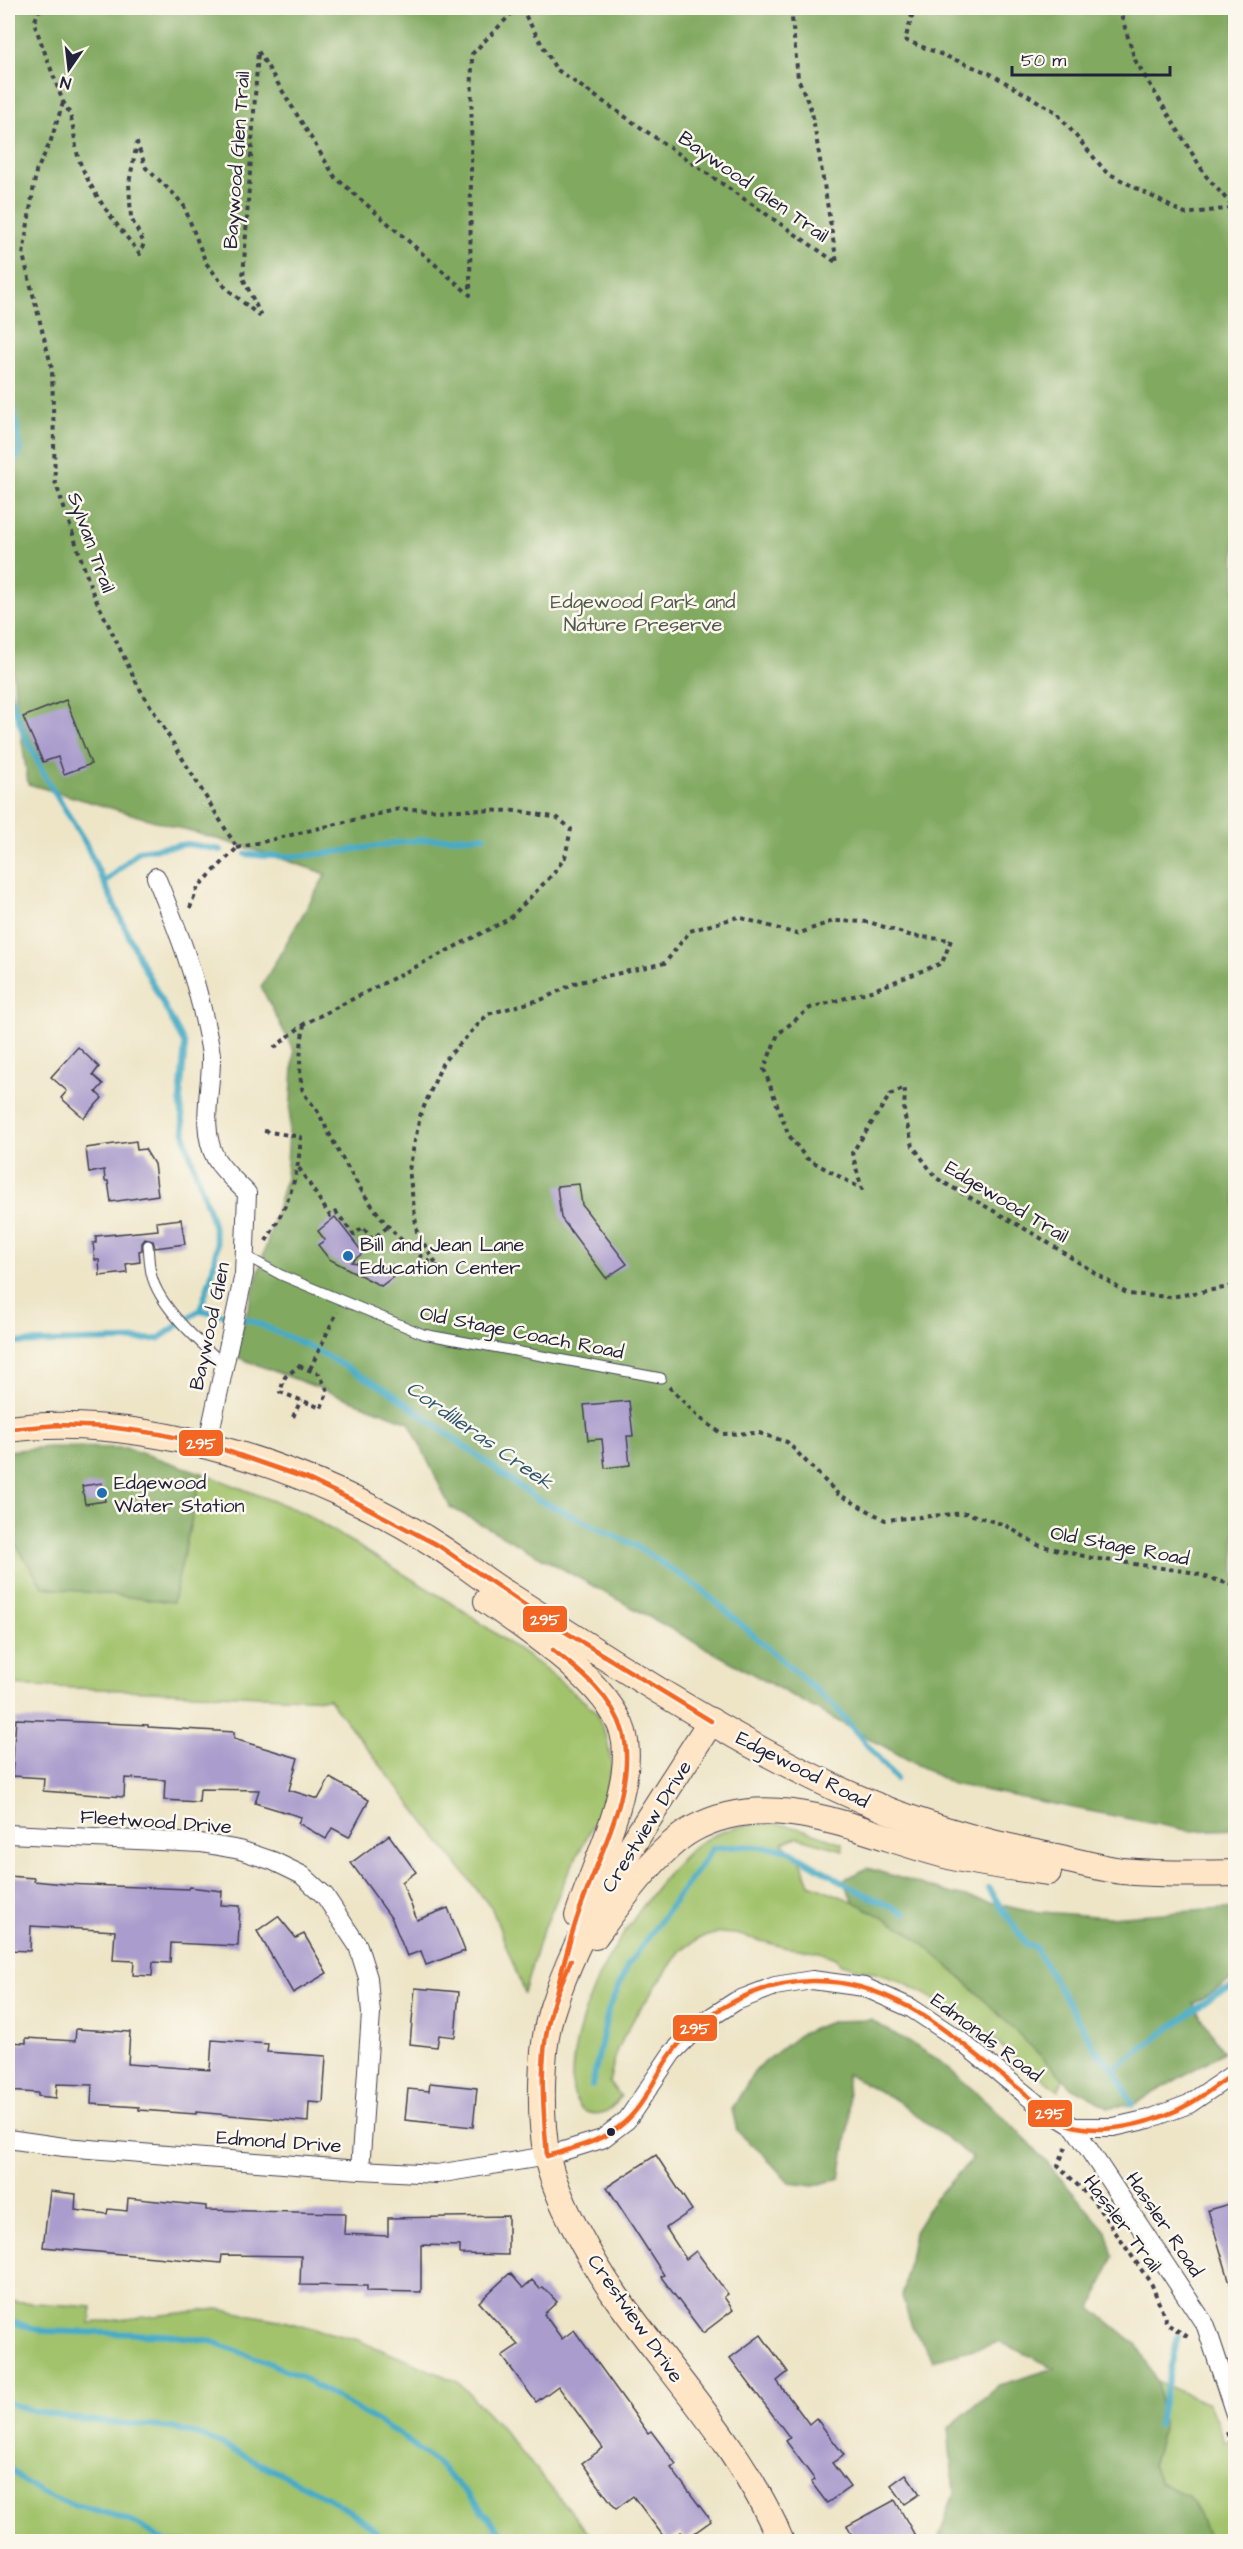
<svg xmlns="http://www.w3.org/2000/svg" width="1243" height="2549" font-family="'Architects Daughter',sans-serif">
<style>
.green{fill:#a2c36c;stroke:#627254;stroke-width:1.5}
.forest{fill:#81a960;stroke:#52664e;stroke-width:1.5}
.lines{fill:none;stroke-linecap:round;stroke-linejoin:round}
.stream{stroke:#46abc5;stroke-width:6}
.building{fill:#aa9dcd}
.service-casing{stroke:#413f50;stroke-width:11}
.minor-casing{stroke:#413f50;stroke-width:20}
.secondary-casing{stroke:#413f50;stroke-width:28}
.path{stroke:#413f50;stroke-width:4;stroke-dasharray:4.5 4.5;stroke-linecap:butt}
.service{stroke:#fff;stroke-width:9}
.minor{stroke:#fff;stroke-width:18}
.secondary{stroke:#fee5c5;stroke-width:26}
.bus-1-casing{stroke:#fbf7ec;stroke-width:9}
.bus-1{stroke:#f26522;stroke-width:4.5}
.poi-dot{fill:#1f6fb2;stroke:#fbf7ec;stroke-width:2}
.bus-dot{fill:#22223b;stroke:#fbf7ec;stroke-width:2}
.labels{text-anchor:middle;stroke-width:5;stroke-linejoin:round;paint-order:stroke}
.street-label{font-size:20px;fill:#22223b;stroke:#fbf7ec}
.park-label{font-size:20px;fill:#4f5a4c;stroke:#fbf7ec}
.poi-label{font-size:20px;fill:#22223b;stroke:#fbf7ec;text-anchor:start}
.water-label{font-size:21px;font-style:italic;fill:#305972;stroke:#fbf7ec}
.line-badge{stroke:#fbf7ec;stroke-width:2}
.badge-label{font-size:16px;text-anchor:middle;font-weight:bold;fill:#fff}
</style>
<rect width="100%" height="100%" fill="#fbf7ec"/>
<filter id="ink" filterUnits="userSpaceOnUse"><feTurbulence type="fractalNoise" baseFrequency=".0167" numOctaves="2"/><feDisplacementMap in="SourceGraphic" scale="12" xChannelSelector="R" yChannelSelector="G"/><feConvolveMatrix kernelMatrix="1 2 1 2 8 2 1 2 1" color-interpolation-filters="sRGB"/></filter>
<filter id="wash" filterUnits="userSpaceOnUse"><feTurbulence type="fractalNoise" baseFrequency=".008" numOctaves="4" result="noise"/><feDisplacementMap in="SourceGraphic" scale="24" xChannelSelector="R" yChannelSelector="G"/><feGaussianBlur stdDeviation="1.35" result="paint"/><feColorMatrix in="noise" values="0 0 0 0 0 0 0 0 0 0 0 0 0 0 0 0 0 1.4 0 .05"/><feComposite in="paint" operator="in"/></filter>
<g filter="url(#wash)">
<rect width="100%" height="100%" fill="#eee5c7"/>
<g class="green">
<polygon points="202,1473 304,1513 464,1611 542,1667 596,1711 607,1739 612,1768 600,1812 568,1873 540,1938 524,1993 492,1909 329,1699 8,1685 8,1532 43,1587 173,1602"/>
<path d="M766,1823C793,1824 817,1834 842,1843L843,1850L797,1837L783,1843L801,1861L810,1884C843,1897 880,1911 909,1932C965,1975 1014,2028 1063,2078L1059,2091C1008,2053 957,2007 899,1981C880,1973 860,1969 841,1964L835,1958L817,1951L788,1948L735,1934L718,1933L700,1938L681,1950L636,2015L617,2049L609,2083L621,2096C611,2111 601,2118 583,2111C556,2085 586,2002 601,1972C619,1938 670,1862 701,1842C721,1829 743,1825 766,1823Z"/>
<polygon points="8,2301 92,2307 90,2323 218,2309 279,2320 358,2340 458,2382 498,2424 595,2541 8,2541"/>
<polygon points="1157,2381 1209,2404 1225,2442 1235,2440 1235,2541 1209,2541 1199,2515 1187,2495 1159,2482 1152,2465 1163,2428"/>
</g>
<g class="forest">
<polygon points="8,8 1235,8 1235,1829 1191,1831 952,1784 450,1507 409,1422 234,1356 286,1178 294,1051 261,987 326,874 265,853 28,784 8,641"/>
<polygon points="49,1447 126,1448 202,1473 173,1602 43,1587 8,1532 8,1451"/>
<polygon points="867,1868 953,1894 1028,1911 1109,1917 1235,1908 1235,1978 1193,2004 1224,2052 1133,2105 1108,2107 1073,2088 965,1981 908,1931 854,1902 842,1880"/>
<polygon points="871,2020 936,2058 985,2100 1029,2142 1106,2231 1113,2256 1092,2308 1137,2345 1157,2381 1163,2428 1152,2465 1159,2482 1187,2495 1199,2515 1209,2541 938,2541 954,2492 948,2428 999,2385 1055,2368 1000,2342 933,2360 912,2327 902,2297 914,2232 935,2198 973,2158 896,2100 846,2074 850,2118 840,2178 814,2186 789,2183 765,2156 737,2131 732,2109 756,2069 799,2035 832,2021"/>
</g>
<g class="lines">
<g class="stream">
<polyline points="8,109 8,133"/>
<polyline points="8,382 21,450 8,474"/>
<polyline points="8,688 23,732 48,782 85,842 140,960 185,1045 180,1099 186,1142 212,1220 217,1245 212,1274 200,1310"/>
<path d="M246,854C301,862 356,848 411,841C435,838 460,838 484,836"/>
<polyline points="104,883 139,851 188,844 221,850"/>
<polyline points="8,1343 158,1339 200,1310 250,1320 308,1346 389,1391 535,1498 636,1546 700,1588 835,1707 896,1779"/>
<polyline points="988,1888 1026,1944 1034,1946 1098,2053 1114,2069 1132,2104"/>
<polyline points="1114,2069 1215,1995 1236,1986"/>
<polyline points="592,2086 608,2011 628,1965 713,1848 744,1846 786,1849 862,1893 905,1913"/>
<polyline points="8,2321 43,2331 168,2335 210,2341 267,2362 301,2377 399,2434 440,2466 477,2504 507,2542"/>
<polyline points="8,2403 34,2411 85,2420 172,2428 202,2435 331,2499 367,2523 386,2542"/>
<polyline points="1158,2425 1178,2336"/>
<path d="M8,2466C44,2506 78,2502 125,2519C139,2524 153,2534 166,2542"/>
<polyline points="8,2533 10,2542"/>
</g>
</g>
<g id="blocks">
<g class="building">
<polygon points="66,700 91,764 64,774 58,757 43,762 23,717"/>
<polygon points="78,1047 99,1067 93,1075 103,1084 96,1092 102,1098 84,1118 61,1098 67,1091 51,1077"/>
<polygon points="136,1141 137,1150 145,1149 154,1164 158,1195 111,1202 108,1181 105,1181 104,1170 89,1173 86,1148"/>
<polygon points="579,1184 582,1205 627,1264 606,1278 561,1218 557,1186"/>
<polygon points="335,1217 363,1253 351,1262 386,1268 393,1277 381,1286 329,1259 318,1245 325,1240 318,1231"/>
<polygon points="181,1219 185,1244 155,1248 153,1241 145,1239 142,1243 142,1250 139,1251 140,1262 126,1264 127,1273 100,1276 99,1260 95,1260 93,1243 96,1243 96,1236 158,1230 157,1222"/>
<polygon points="629,1401 633,1436 627,1436 630,1465 605,1468 602,1439 588,1440 584,1405"/>
<polygon points="102,1483 105,1501 85,1504 82,1486"/>
<polygon points="16,1719 148,1725 148,1727 234,1732 234,1739 298,1758 289,1790 318,1799 330,1778 369,1800 349,1837 332,1828 326,1839 298,1823 301,1817 255,1803 259,1790 200,1789 199,1802 164,1800 165,1780 125,1778 124,1797 43,1791 44,1778 12,1776"/>
<polygon points="389,1835 416,1872 402,1882 417,1920 448,1908 465,1951 426,1965 421,1951 407,1956 392,1919 351,1863"/>
<polygon points="8,1876 34,1878 34,1881 64,1884 188,1889 189,1887 222,1891 221,1905 240,1906 238,1946 171,1943 170,1963 153,1962 152,1976 133,1975 134,1961 113,1960 115,1931 31,1926 30,1951 8,1950"/>
<polygon points="278,1916 296,1938 304,1934 327,1973 293,1993 257,1931"/>
<polygon points="415,1988 459,1992 455,2037 439,2035 437,2047 410,2044"/>
<polygon points="76,2029 130,2032 128,2064 210,2070 212,2040 268,2044 267,2052 326,2056 323,2103 309,2102 308,2122 196,2112 196,2114 139,2110 139,2107 91,2104 92,2085 57,2084 56,2098 38,2096 38,2093 8,2091 8,2042 26,2043 26,2038 75,2041"/>
<polygon points="430,2083 477,2088 473,2127 405,2120 408,2089 429,2091"/>
<polygon points="656,2155 692,2210 666,2228 686,2259 696,2251 728,2294 724,2297 733,2310 703,2333 661,2277 664,2275 607,2187"/>
<polygon points="50,2191 76,2194 75,2210 107,2214 108,2209 127,2211 128,2198 206,2206 206,2210 345,2213 344,2234 388,2236 388,2218 508,2216 508,2255 460,2254 460,2246 421,2245 421,2292 367,2291 367,2286 300,2285 301,2256 222,2255 221,2263 43,2247"/>
<polygon points="1236,2202 1236,2285 1231,2286 1208,2210"/>
<polygon points="510,2273 523,2288 532,2280 540,2289 543,2287 557,2302 544,2314 562,2339 574,2330 648,2433 651,2431 676,2464 671,2468 711,2521 686,2539 681,2532 667,2541 633,2496 616,2509 582,2463 603,2448 558,2386 536,2402 502,2356 518,2345 479,2302"/>
<polygon points="761,2335 788,2372 777,2381 809,2424 816,2418 844,2455 832,2463 850,2487 827,2503 811,2482 815,2480 786,2441 790,2438 730,2358"/>
<polygon points="906,2474 920,2494 905,2504 891,2485"/>
<polygon points="895,2500 918,2541 855,2541 847,2526"/>
</g>
</g>
</g>
<g filter="url(#ink)">
<use href="#blocks" fill-opacity="0" stroke="#413f50" stroke-width="1.5"/>
<g class="lines">
<defs>
<g id="service">
<path d="M148,1245C149,1255 149,1264 151,1273C158,1306 199,1342 224,1364"/>
<polyline points="246,1256 281,1275 423,1334 661,1378"/>
</g>
<g id="minor">
<path d="M156,877C176,926 196,975 206,1028C208,1037 210,1046 211,1055C212,1089 199,1128 216,1159C224,1172 236,1182 247,1193L244,1274L207,1446"/>
<polyline points="8,1834 201,1843 240,1850 273,1861 302,1875 325,1896 358,1946 368,1978 371,2014 360,2170"/>
<polyline points="1074,2127 1206,2326 1236,2417"/>
<polyline points="8,2139 64,2147 360,2170 437,2174 547,2156 602,2139 627,2120 672,2053 702,2023 736,2001 775,1986 812,1980 864,1987 911,2008 958,2039 1036,2103 1074,2127 1114,2127 1149,2119 1189,2104 1236,2072"/>
</g>
<g id="secondary">
<path d="M8,1429C147,1411 323,1471 439,1547C461,1561 482,1579 505,1593C606,1658 708,1725 815,1778C892,1817 972,1841 1056,1857C1078,1862 1100,1868 1122,1871C1157,1874 1200,1874 1236,1873"/>
<path d="M487,1601C529,1630 608,1683 623,1732C628,1750 626,1769 622,1787C613,1831 592,1873 578,1916"/>
<path d="M711,1721C655,1810 585,1907 553,2007C540,2044 539,2117 547,2156C555,2197 592,2263 617,2298C672,2375 746,2453 781,2542"/>
<path d="M595,1936C619,1903 658,1848 693,1829C775,1784 867,1836 949,1856C981,1864 1015,1868 1048,1872"/>
</g>
</defs>
<use href="#service" class="service-casing"/>
<use href="#minor" class="minor-casing"/>
<use href="#secondary" class="secondary-casing"/>
<g class="path">
<path d="M40,8L34,23L63,102C77,120 72,144 81,165C96,200 117,225 140,254L144,243L131,218L129,183L137,143L146,168L175,195L184,206L206,263L226,288L262,318L243,278L258,51L335,177L470,295L472,54L517,8"/>
<polyline points="521,8 556,69 837,263 812,112 798,78 791,8"/>
<polyline points="904,8 912,16 905,40 991,74 1056,112 1106,172 1185,214 1232,208"/>
<polyline points="1119,8 1135,60 1206,176 1236,210"/>
<polyline points="63,103 50,143 36,172 23,255 52,369 55,481 92,591 137,684 237,848 198,887 190,908"/>
<polyline points="237,848 399,809 519,811 558,818 571,829 565,857 554,873 509,919 304,1024 274,1048"/>
<path d="M304,1024C301,1044 298,1067 302,1088C304,1097 315,1106 319,1114C348,1170 381,1236 438,1267L417,1232L409,1170L420,1116L443,1062L488,1014L543,999L575,983L665,963L690,931L738,917L797,934L833,921L869,922L912,936L951,940L942,963L871,991L810,1008L778,1034L764,1069L788,1134L806,1158L862,1189L852,1153L890,1095L905,1088L904,1114L913,1146L936,1178L1039,1237L1128,1294L1171,1297L1236,1286"/>
<path d="M264,1131L301,1137C298,1180 288,1205 266,1241"/>
<polyline points="299,1168 330,1216 336,1212 354,1235 363,1227 372,1239 389,1226"/>
<polygon points="299,1366 319,1374 328,1391 321,1408 280,1392 285,1377"/>
<polyline points="310,1369 337,1312"/>
<polyline points="669,1387 700,1418 722,1434 759,1433 787,1442 838,1494 885,1520 966,1513 1005,1525 1038,1545 1092,1558 1190,1572 1236,1586"/>
<polyline points="293,1417 301,1400"/>
<polyline points="1066,2147 1058,2165 1095,2203 1152,2285 1167,2324 1188,2337"/>
<polyline points="1227,2432 1236,2457"/>
</g>
<use href="#service" class="service"/>
<use href="#minor" class="minor"/>
<use href="#secondary" class="secondary"/>
<defs>
<g id="bus-1">
<polyline points="8,1429 59,1425 109,1427 160,1434 210,1445 308,1479 354,1501 439,1546 554,1625 711,1721"/>
<path d="M552,2009C560,1977 568,1944 579,1912C596,1860 638,1788 623,1732C613,1697 580,1671 553,1650"/>
<path d="M547,2156C574,2148 604,2141 625,2122C646,2103 655,2076 671,2054C702,2011 759,1982 812,1981C900,1979 962,2046 1027,2095C1041,2106 1059,2124 1077,2127C1112,2134 1160,2121 1191,2103C1206,2094 1221,2082 1236,2072"/>
<path d="M547,2156C543,2107 538,2056 552,2008C557,1991 565,1976 571,1960"/>
</g>
</defs>
<use href="#bus-1" class="bus-1-casing"/>
<use href="#bus-1" class="bus-1"/>
</g>
</g>
<g class="poi-dot">
<circle cx="348" cy="1256" r="6"/>
<circle cx="102" cy="1493" r="6"/>
</g>
<circle class="bus-dot" cx="611" cy="2132" r="5"/>
<g class="labels">
<g class="street-label">
<text transform="translate(236 160) rotate(-86)" y="7">Baywood Glen Trail</text>
<text transform="translate(754 186) rotate(35)" y="7">Baywood Glen Trail</text>
<text transform="translate(92 542) rotate(70)" y="7">Sylvan Trail</text>
<text transform="translate(1007 1201) rotate(31)" y="7">Edgewood Trail</text>
<text transform="translate(209 1326) rotate(-78)" y="7">Baywood Glen</text>
<text transform="translate(522 1332) rotate(11)" y="7">Old Stage Coach Road</text>
<text transform="translate(1120 1545) rotate(11)" y="7">Old Stage Road</text>
<text transform="translate(803 1769) rotate(27)" y="7">Edgewood Road</text>
<text transform="translate(156 1821) rotate(4)" y="7">Fleetwood Drive</text>
<text transform="translate(646 1826) rotate(-58)" y="7">Crestview Drive</text>
<text transform="translate(987 2037) rotate(37)" y="7">Edmonds Road</text>
<text transform="translate(279 2141) rotate(4)" y="7">Edmond Drive</text>
<text transform="translate(1123 2223) rotate(53)" y="7">Hassler Trail</text>
<text transform="translate(1165 2224) rotate(56)" y="7">Hassler Road</text>
<text transform="translate(636 2318) rotate(55)" y="7">Crestview Drive</text>
</g>
<g class="park-label">
<text x="643" y="608">Edgewood Park and<tspan x="643" dy="23">Nature Preserve</tspan></text>
</g>
<g class="poi-label">
<text x="360" y="1251">Bill and Jean Lane<tspan x="360" dy="23">Education Center</tspan></text>
<text x="114" y="1489">Edgewood<tspan x="114" dy="23">Water Station</tspan></text>
</g>
<g class="water-label">
<text transform="translate(480 1435) rotate(35)" y="7">Cordilleras Creek</text>
</g>
</g>
<g class="line-badge">
<rect x="178" y="1429" width="46" height="28" rx="6" fill="#f26522"/>
<rect x="522" y="1605" width="46" height="28" rx="6" fill="#f26522"/>
<rect x="672" y="2014" width="46" height="28" rx="6" fill="#f26522"/>
<rect x="1027" y="2099" width="46" height="29" rx="6" fill="#f26522"/>
</g>
<g class="badge-label">
<text x="201" y="1449">295</text>
<text x="545" y="1625">295</text>
<text x="695" y="2034">295</text>
<text x="1050" y="2119">295</text>
</g>
<rect width="1243" height="2549" fill="none" stroke="#fbf7ec" stroke-width="30"/>
<g transform="translate(69 69) rotate(194)" stroke="#fbf7ec" stroke-width="4.5" paint-order="stroke">
<path d="M0-4.5L10 22L0 15L-10 22Z" fill="#22223b"/>
<text y="-9" font-size="16" font-weight="bold" text-anchor="middle" fill="#22223b">N</text>
</g>
<path d="M1012 66v9h158v-9" fill="none" stroke="#22223b" stroke-width="3"/>
<text x="1021" y="66" font-size="18" fill="#22223b" stroke="#fbf7ec" stroke-width="4.5" paint-order="stroke">50 m</text>
</svg>
